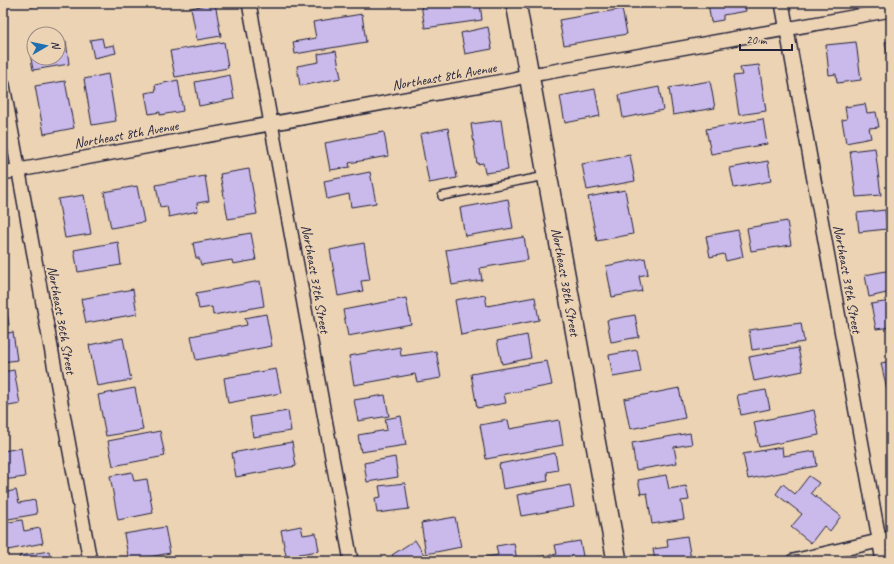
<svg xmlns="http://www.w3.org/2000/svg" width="894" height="564" font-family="Caveat,sans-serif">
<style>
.building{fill:#cabaeb;stroke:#22223b}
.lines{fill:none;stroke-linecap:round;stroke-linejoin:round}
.lane-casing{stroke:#22223b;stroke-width:10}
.street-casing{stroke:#22223b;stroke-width:16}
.secondary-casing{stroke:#22223b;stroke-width:22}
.lane{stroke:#ecd3b4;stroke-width:7}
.street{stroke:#ecd3b4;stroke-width:13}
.secondary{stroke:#ecd3b4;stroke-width:19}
.labels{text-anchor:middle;stroke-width:4;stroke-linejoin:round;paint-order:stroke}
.street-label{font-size:14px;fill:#22223b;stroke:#ecd3b4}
</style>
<rect width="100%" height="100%" fill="#ecd3b4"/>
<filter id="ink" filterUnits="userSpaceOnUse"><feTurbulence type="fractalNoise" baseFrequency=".025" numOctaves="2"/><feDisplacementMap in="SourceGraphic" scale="8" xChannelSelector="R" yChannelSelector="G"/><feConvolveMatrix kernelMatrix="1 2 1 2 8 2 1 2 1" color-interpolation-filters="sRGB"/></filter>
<g filter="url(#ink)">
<g class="building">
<polygon points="30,3 51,3 31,7"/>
<polygon points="215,3 221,36 197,40 191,8"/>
<polygon points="293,3 319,3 293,7"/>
<polygon points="439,3 480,3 482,20 425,28 421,5"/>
<polygon points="553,3 574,3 554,7"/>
<polygon points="708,3 744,3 746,11 723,15 723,20 711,22"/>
<polygon points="622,9 627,34 564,45 559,20"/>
<polygon points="362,14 366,42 295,54 293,42 316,38 313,22"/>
<polygon points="488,27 492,49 465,54 461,33"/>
<polygon points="102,38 104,47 114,45 116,53 94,58 90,40"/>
<polygon points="66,41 69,64 33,70 29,47 34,46 34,58 58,58 58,42"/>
<polygon points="891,41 891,67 890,67 885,42"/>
<polygon points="224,42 228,68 175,77 170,51"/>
<polygon points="856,42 861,80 837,83 836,74 829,75 826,45"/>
<polygon points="336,51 341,78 300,86 297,66 319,62 318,54"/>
<polygon points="759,65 766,111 739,115 733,76 742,75 740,67"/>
<polygon points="108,74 116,121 92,125 84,79"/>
<polygon points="230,75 234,99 199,106 195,82"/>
<polygon points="178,80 183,111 160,115 160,112 149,114 145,93 156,91 155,85"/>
<polygon points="65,81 74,128 44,134 35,86"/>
<polygon points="710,81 715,108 673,115 669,88"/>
<polygon points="659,87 663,110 623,118 619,95"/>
<polygon points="595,89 600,116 565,123 560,96"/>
<polygon points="865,104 867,113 876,112 879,127 869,128 871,138 846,143 842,120 847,119 845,107"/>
<polygon points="763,119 767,144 711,154 706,129"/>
<polygon points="501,120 508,170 485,173 483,163 477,164 471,124"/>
<polygon points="448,128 457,178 429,183 420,134"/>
<polygon points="384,132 388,156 349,163 350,167 330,170 325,143"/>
<polygon points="875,148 881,195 856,197 850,151"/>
<polygon points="630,155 635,181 587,190 582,164"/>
<polygon points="768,161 771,181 734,188 730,168"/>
<polygon points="249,169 257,214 228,219 220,174"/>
<polygon points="370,172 376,203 351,207 349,194 327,199 324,181"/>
<polygon points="205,176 209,201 197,203 198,211 169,217 167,206 160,207 156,185"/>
<polygon points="137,186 144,222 111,228 104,192"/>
<polygon points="625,190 633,234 597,241 588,197"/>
<polygon points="84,195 91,234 65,238 58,199"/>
<polygon points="508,199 513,228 465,236 460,208"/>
<polygon points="885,210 887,229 859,232 857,213"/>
<polygon points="787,221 791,245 751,251 747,228"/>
<polygon points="738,230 743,257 726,261 724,254 710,257 706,236"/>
<polygon points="251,233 256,260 233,264 232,260 201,265 199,258 196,258 193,243"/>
<polygon points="524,237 528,260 480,268 482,280 452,285 446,250"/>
<polygon points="118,242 121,265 78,272 74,250"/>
<polygon points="364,243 370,280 361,281 363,291 338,296 330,250"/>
<polygon points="645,258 648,274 639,276 642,291 612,297 606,266"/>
<polygon points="3,267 6,288 3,289"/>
<polygon points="891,270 891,292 869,297 865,275"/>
<polygon points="260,281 264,306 213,315 212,307 199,309 196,293"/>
<polygon points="133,289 137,314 86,323 81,299"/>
<polygon points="485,295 487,306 535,297 539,320 461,335 455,300"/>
<polygon points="406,298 411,324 348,336 343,310"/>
<polygon points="891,301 891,327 876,329 871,304"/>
<polygon points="6,304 9,325 3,326 3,305"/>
<polygon points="266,314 272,346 196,360 191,336 247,325 245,318"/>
<polygon points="635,315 639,337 611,342 607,320"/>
<polygon points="801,323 804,342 752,350 749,330"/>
<polygon points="13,332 17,360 3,362 3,334"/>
<polygon points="527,335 531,358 502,364 497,341"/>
<polygon points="123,338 131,380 97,386 89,345"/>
<polygon points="400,347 401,356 436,351 441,378 417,382 415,374 354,385 349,356"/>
<polygon points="798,348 803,371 754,381 749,357"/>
<polygon points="637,350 641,372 613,377 609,355"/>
<polygon points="547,361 552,385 504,394 506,403 477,408 471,374"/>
<polygon points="891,361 891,389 887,390 881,363"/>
<polygon points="276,369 281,393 228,403 224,378"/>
<polygon points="14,370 20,404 3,407 3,372"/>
<polygon points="135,388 143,430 106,436 98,395"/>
<polygon points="679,388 685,418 630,429 624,399"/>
<polygon points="766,390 770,409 741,415 737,395"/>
<polygon points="891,394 891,416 887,395"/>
<polygon points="385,395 389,416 358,421 354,400"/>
<polygon points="814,410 819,435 759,447 754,422"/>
<polygon points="288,411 291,431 253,437 250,417"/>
<polygon points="401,416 406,445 361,452 358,435 387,430 385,419"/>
<polygon points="508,420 510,429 559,420 563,445 486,459 480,425"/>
<polygon points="160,431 165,456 113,466 108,441"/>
<polygon points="690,433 692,444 674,447 677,463 636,470 632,443"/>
<polygon points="292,442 296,466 236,477 232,453"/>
<polygon points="782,447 783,456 815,451 817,466 748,479 743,454"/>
<polygon points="21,448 25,477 3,480 3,451"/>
<polygon points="555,453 558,470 547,472 548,481 503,489 499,464"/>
<polygon points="395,457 398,477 367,482 364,463"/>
<polygon points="132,472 134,481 147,479 153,513 118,520 110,476"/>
<polygon points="666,475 669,489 686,486 689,500 681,501 684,519 652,524 647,493 641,494 638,480"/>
<polygon points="809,476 819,483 811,493 841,516 830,531 824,526 811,543 791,527 802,514 776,494 783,484 795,494"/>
<polygon points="405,483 409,509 377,513 375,498 381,497 379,486"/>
<polygon points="570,485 574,507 521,516 517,495"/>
<polygon points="16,490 19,503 35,500 37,514 3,520 3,493"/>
<polygon points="455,517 461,547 426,554 421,523"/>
<polygon points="22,520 24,531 40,528 43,543 3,551 3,523"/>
<polygon points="301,526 303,535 316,533 319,551 299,554 301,561 287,561 281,530"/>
<polygon points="165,527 170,553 129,561 124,534"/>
<polygon points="687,536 691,559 681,561 655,561 653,549 668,547 667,539"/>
<polygon points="415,540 428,561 396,561 392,555"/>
<polygon points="580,541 584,561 533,561 532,558 557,554 555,545"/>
<polygon points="514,543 517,561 477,561 476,559 498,555 496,546"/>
<polygon points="49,551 51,561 20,561 19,556"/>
</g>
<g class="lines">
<defs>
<polyline id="lane" points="442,196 546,176"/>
<g id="street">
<polyline points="249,3 351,561"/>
<polyline points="782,3 883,561"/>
<polyline points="3,85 90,561"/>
<polyline points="3,173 514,79 528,75 543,73 891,10"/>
<polyline points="793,561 891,538"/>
</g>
<path id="secondary" d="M516,3C550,189 583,375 617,561"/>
</defs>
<use href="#lane" class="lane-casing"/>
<use href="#street" class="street-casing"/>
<use href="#secondary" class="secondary-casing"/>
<use href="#lane" class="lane"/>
<use href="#street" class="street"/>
<use href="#secondary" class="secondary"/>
</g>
</g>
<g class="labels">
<g class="street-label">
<text transform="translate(444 76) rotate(-10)" y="5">Northeast 8th Avenue</text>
<text transform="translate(126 134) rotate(-10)" y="5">Northeast 8th Avenue</text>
<text transform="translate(316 279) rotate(80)" y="5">Northeast 37th Street</text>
<text transform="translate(848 279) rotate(80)" y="5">Northeast 39th Street</text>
<text transform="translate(566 282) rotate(80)" y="5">Northeast 38th Street</text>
<text transform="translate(62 320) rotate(80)" y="5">Northeast 36th Street</text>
</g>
</g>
<rect width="894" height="564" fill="none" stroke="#ecd3b4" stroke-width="16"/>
<rect x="8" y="8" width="878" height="548" fill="none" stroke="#22223b" stroke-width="1.5" filter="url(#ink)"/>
<g transform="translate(46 46) rotate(81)"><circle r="19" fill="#ecd3b4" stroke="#9b8c84"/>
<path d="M0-3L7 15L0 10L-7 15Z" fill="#1f6fb2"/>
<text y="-6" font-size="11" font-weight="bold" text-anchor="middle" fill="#22223b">N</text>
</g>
<path d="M740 44v6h52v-6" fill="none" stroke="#22223b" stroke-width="2"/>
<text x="746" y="44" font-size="12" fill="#22223b" stroke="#ecd3b4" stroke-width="3" paint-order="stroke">20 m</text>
</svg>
